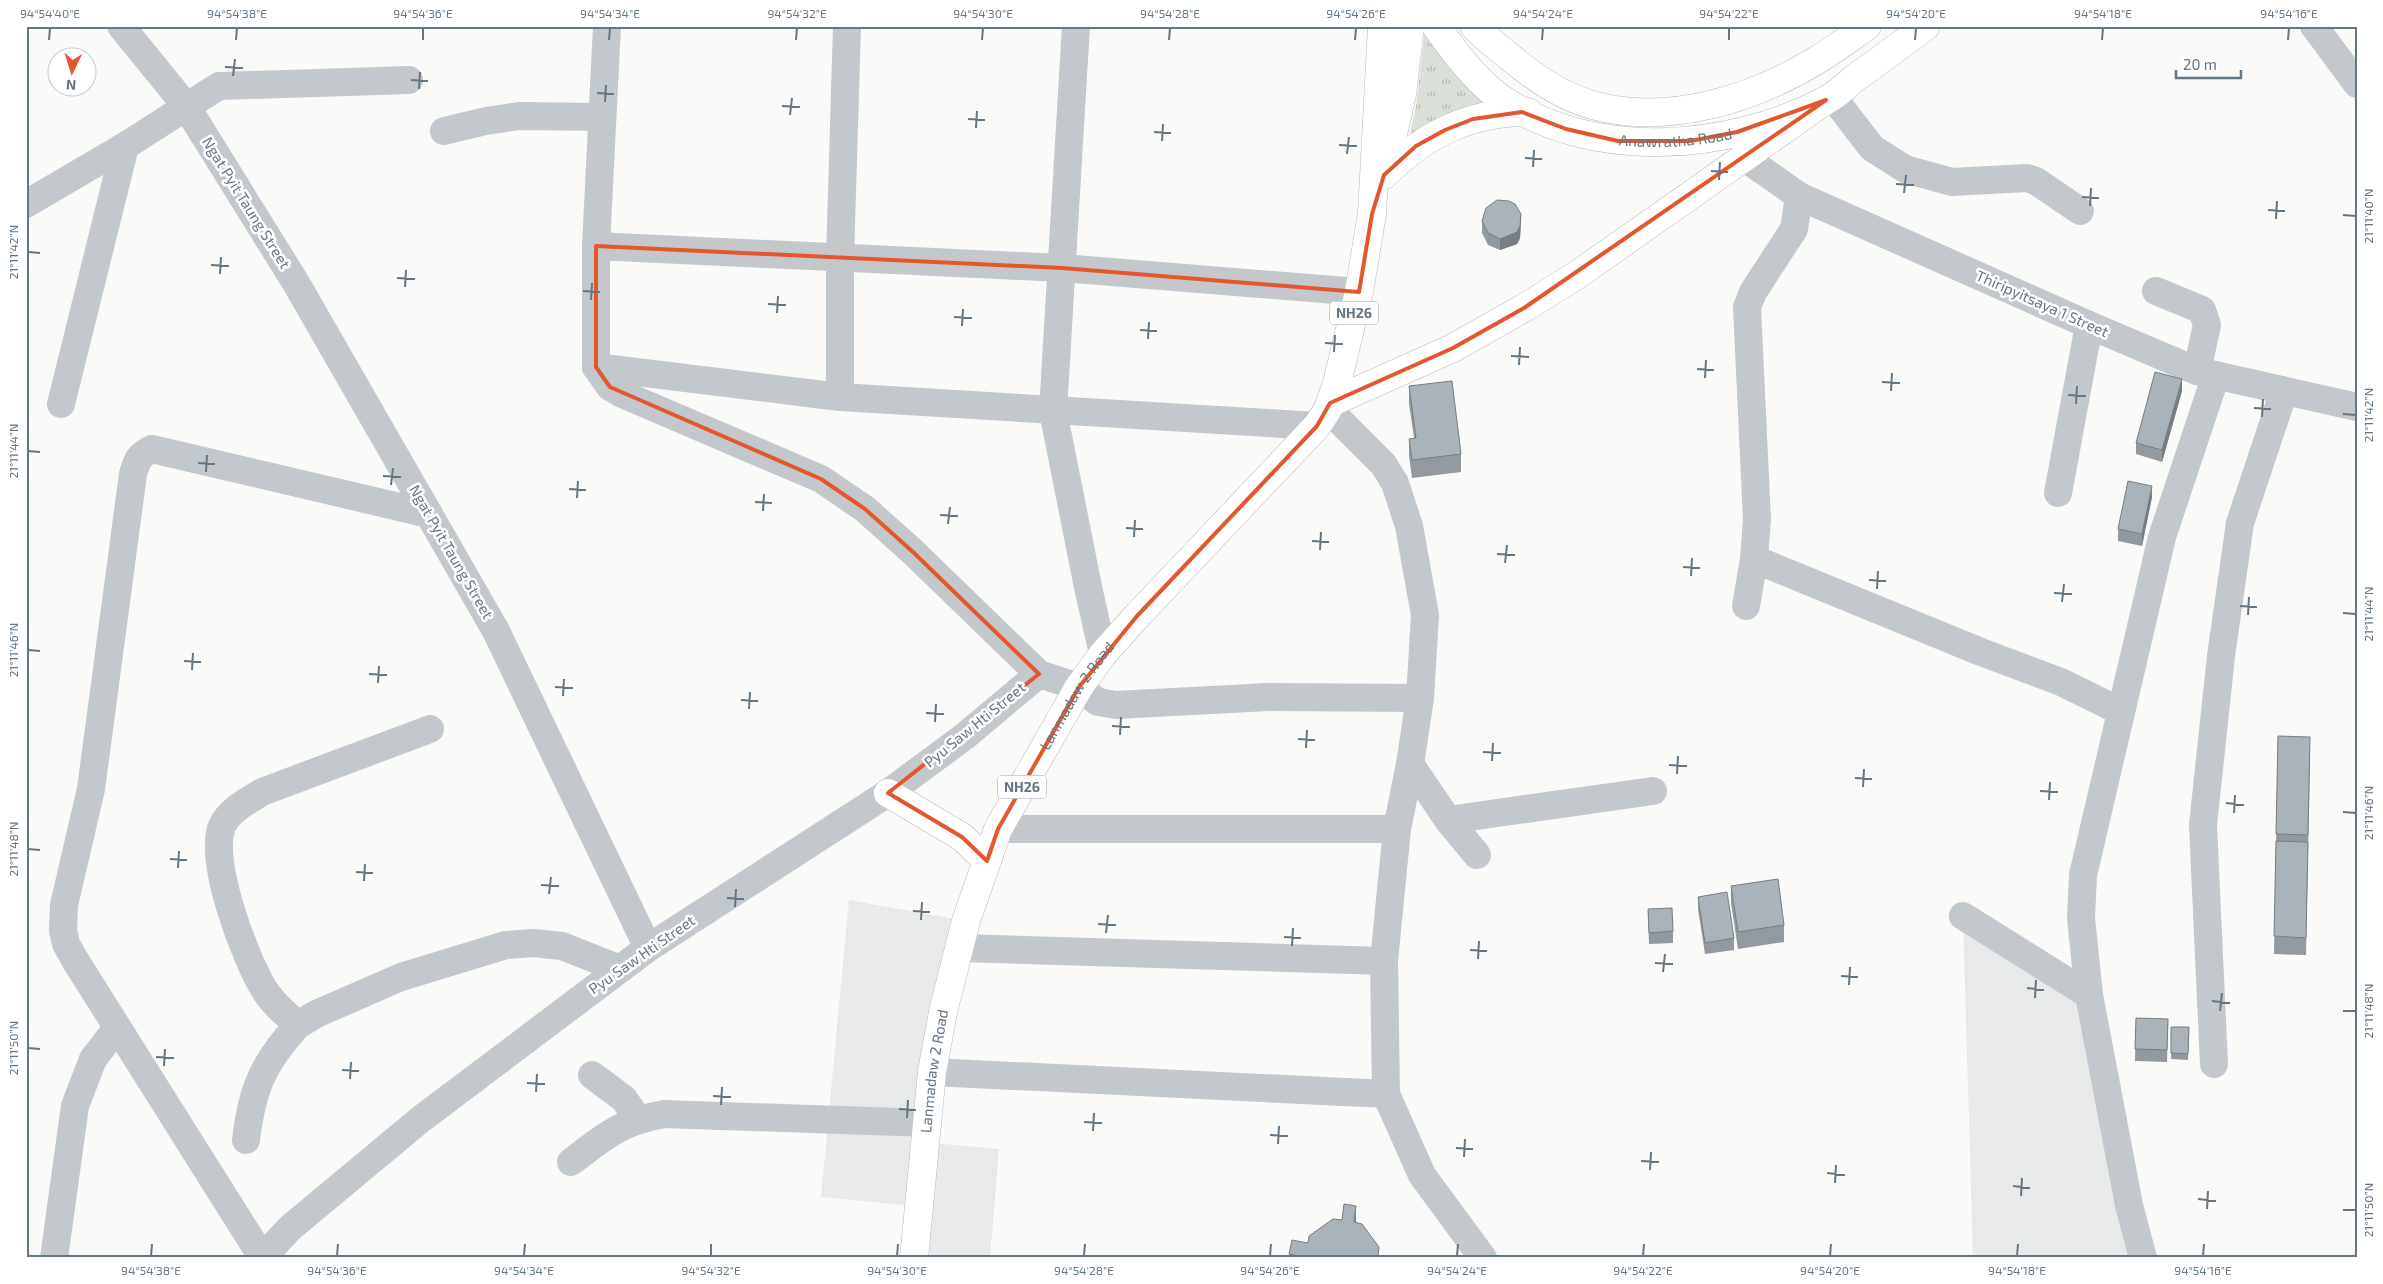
<svg xmlns="http://www.w3.org/2000/svg" width="2383" height="1284" font-family="'Exo 2',sans-serif">
<style>
.built{fill:#e8e9e9}
.grass{fill:url(#grass-tufts)}
.lines{fill:none;stroke-linecap:round;stroke-linejoin:round}
.major-casing{stroke:#b5babe;stroke-width:29}
.highway-casing{stroke:#b4b9bd;stroke-width:29}
.minor{stroke:#c3c8cc;stroke-width:28}
.major{stroke:#fff;stroke-width:28}
.highway{stroke:#fff;stroke-width:28}
.wall{fill:#929a9f}
.shaded-wall{fill:#777d82}
.building{fill:#aab3b9;stroke:#777d82}
.marked{fill:none;stroke:#e4572e;stroke-width:4;stroke-linejoin:round}
.ticks{fill:none;stroke:#657683;stroke-width:2}
.labels{text-anchor:middle;stroke-width:5;stroke-linejoin:round;paint-order:stroke}
.shield{fill:#fff;stroke:#939fa8;stroke-width:1}
.shield-label{font-size:14px;font-weight:bold;fill:#657683}
.street-label{font-size:15px;fill:#657683;stroke:#fff}
.neatline{fill:none;stroke:#657683;stroke-width:2}
.ticks-label{font-size:12px;text-anchor:middle;fill:#657683}
</style>
<defs>
<pattern id="grass-tufts" width="24" height="20" patternUnits="userSpaceOnUse" patternTransform="scale(1.25)"><rect width="24" height="20" fill="#dadfd7"/><path d="M3 7l-1-3M5 7V3M7 7l1-3M15 17l-1-3M17 17v-4M19 17l1-3" fill="none" stroke="#b4b9b4"/></pattern>
</defs>
<rect width="100%" height="100%" fill="#fafaf8"/>
<g class="built">
<polygon points="849,900 966,921 922,1142 999,1149 990,1258 911,1258 915,1206 821,1197"/>
<polygon points="1963,916 2089,995 2143,1258 1973,1258"/>
</g>
<polygon class="grass" points="1426,33 1493,102 1408,142 1416,107 1424,36"/>
<g class="lines">
<defs>
<g id="major">
<path id="s1" d="M1436,26C1454,51 1474,79 1499,97C1591,162 1728,151 1825,101C1836,95 1846,86 1855,78C1879,61 1902,44 1926,26"/>
<path d="M1474,26C1485,38 1499,48 1511,58C1536,79 1564,98 1596,106C1670,125 1753,99 1817,60C1834,50 1850,38 1867,26"/>
<path d="M1384,175C1425,134 1470,112 1528,112"/>
<polyline points="1330,403 1453,348 1524,308 1577,275 1826,100"/>
<polyline points="888,793 962,837 987,861"/>
</g>
<g id="highway">
<polyline points="1388,157 1402,94 1410,26"/>
<path id="s2" d="M914,1258L932,1072L943,1012L966,921L998,829L1079,687L1103,654L1137,616L1317,426L1328,409L1337,383L1359,292L1372,214L1382,26"/>
</g>
</defs>
<use href="#major" class="major-casing"/>
<use href="#highway" class="highway-casing"/>
<g class="minor">
<polyline points="121,26 186,106 296,283 496,631 648,948"/>
<polyline points="607,26 596,246 596,367 840,397 1317,426"/>
<polyline points="1076,26 1053,411 1088,587 1103,654"/>
<polyline points="2314,26 2357,84"/>
<polyline points="1832,96 1872,148 1905,169 1952,182 2027,178 2036,181 2080,211"/>
<polyline points="444,131 486,121 519,116 602,117"/>
<polyline points="1745,158 1799,196 2089,325 2197,371 2357,407"/>
<polyline points="26,204 125,146 219,86 409,80"/>
<polyline points="596,246 1062,268 1359,292"/>
<polyline points="2156,291 2202,310 2207,325 2197,371"/>
<polyline points="596,367 610,387 622,394 821,479 865,509 913,552 1039,674 1079,687 1098,702 1116,705 1268,697 1420,698"/>
<polyline points="840,397 840,259 847,26"/>
<polyline points="61,404 125,146"/>
<polyline points="1328,409 1383,464 1395,483 1409,526 1425,615 1420,698 1410,764 1397,829 1384,961 1386,1094 1422,1175 1483,1258"/>
<polyline points="2058,493 2089,325"/>
<polyline points="1754,559 1981,652 2061,682 2120,711"/>
<polyline points="1746,606 1754,559 1757,520 1747,307 1753,292 1794,229 1799,196"/>
<path d="M430,729L262,792C248,801 229,810 222,826C208,861 245,958 264,989C272,1003 286,1014 298,1025L316,1014L401,977L506,945L534,943L562,946L620,969"/>
<polyline points="1410,764 1448,820 1477,855"/>
<polyline points="1448,820 1653,791"/>
<polyline points="998,829 1397,829"/>
<polyline points="1963,916 2089,995"/>
<polyline points="959,948 1384,961"/>
<polyline points="2214,1064 2203,825 2221,656 2240,523 2284,391"/>
<polyline points="932,1072 1386,1094"/>
<polyline points="592,1075 624,1099 638,1119"/>
<path d="M246,1140C252,1089 263,1063 298,1025"/>
<path d="M571,1162C605,1136 620,1122 664,1114L928,1123"/>
<path d="M262,1257L75,960L66,944L63,930L64,905L91,789L133,474C137,460 139,455 152,449L429,514"/>
<polyline points="54,1258 75,1106 93,1059 117,1028"/>
<polyline points="262,1258 290,1228 421,1119 648,948 888,793 965,736 1039,674"/>
<polyline points="2143,1258 2129,1205 2089,995 2081,918 2083,875 2162,537 2216,375"/>
</g>
<use href="#major" class="major"/>
<use href="#highway" class="highway"/>
</g>
<g class="wall">
<polygon points="1482,221 1521,226 1520,238 1517,244 1500,250 1488,245 1482,233"/>
<polygon points="1409,386 1461,454 1461,472 1412,478 1409,456 1409,439 1414,438 1409,403"/>
<polygon points="2182,391 2162,462 2136,454 2136,443"/>
<polygon points="2152,497 2142,546 2118,541 2118,529"/>
<polygon points="2278,736 2310,754 2306,955 2274,954"/>
<polygon points="1731,886 1784,925 1784,942 1738,949 1731,903"/>
<polygon points="1698,897 1734,938 1734,950 1705,954 1698,909"/>
<polygon points="1648,909 1673,931 1673,943 1649,944"/>
<polygon points="2136,1018 2168,1019 2167,1062 2135,1061"/>
<polygon points="2171,1027 2189,1027 2188,1060 2171,1059"/>
<polygon points="1356,1223 1379,1256 1389,1258 1289,1258 1289,1254"/>
</g>
<g class="shaded-wall">
<polygon points="1521,214 1520,238 1517,244 1500,250 1500,239"/>
<polygon points="2182,379 2182,391 2162,462 2162,450"/>
<polygon points="2152,486 2152,497 2142,546 2142,534"/>
<polygon points="1356,1206 1356,1223 1354,1222"/>
</g>
<g class="building">
<polygon points="1497,200 1509,201 1515,204 1521,214 1520,226 1517,232 1500,239 1488,233 1482,221 1486,208"/>
<polygon points="2155,372 2182,379 2162,450 2136,443"/>
<polygon points="1452,381 1461,454 1412,460 1409,439 1416,438 1409,386"/>
<polygon points="2128,481 2152,486 2142,534 2118,529"/>
<polygon points="2278,736 2310,737 2308,835 2276,834"/>
<polygon points="2276,841 2308,842 2306,938 2274,936"/>
<polygon points="1778,879 1784,925 1738,932 1731,886"/>
<polygon points="1727,892 1734,938 1705,943 1698,897"/>
<polygon points="1672,908 1673,931 1649,933 1648,909"/>
<polygon points="2136,1018 2168,1019 2167,1050 2135,1049"/>
<polygon points="2171,1027 2189,1027 2188,1054 2171,1053"/>
<polygon points="1344,1204 1356,1206 1354,1222 1362,1224 1379,1247 1378,1256 1389,1258 1305,1258 1305,1257 1289,1254 1292,1240 1308,1243 1309,1236 1333,1219 1342,1220"/>
</g>
<path class="marked" d="M1826,100L1524,308L1453,348L1330,403L1317,426L1137,616L1079,687L998,829L987,861L962,837L888,793L1039,674L913,552L865,509L821,479L610,387L596,367V246L1062,268L1359,292L1372,214L1384,175L1416,146L1445,130L1473,119L1522,112L1566,129L1618,141H1690L1737,132Z"/>
<path class="ticks" d="M49,40L50,28M236,40L237,28M423,40V28M609,40L610,28M796,40L797,28M982,40L983,28M1169,40L1170,28M1355,40L1356,28M1542,40L1543,28M1729,40V28M1915,40L1916,28M2102,40L2103,28M2288,40L2289,28M225,67L243,68M233,76L235,59M411,80L428,81M419,89L420,72M597,93L614,94M605,102L606,85M782,106L800,107M790,115L792,98M968,119L985,120M976,128L977,111M1154,132L1171,133M1162,141L1163,124M1339,145L1357,146M1347,154L1349,137M1525,158L1542,159M1533,167L1534,150M1711,171L1728,172M1719,180L1720,162M1896,184L1914,185M1904,193L1906,175M2082,197L2099,198M2090,206L2091,188M2268,210L2285,211M2343,215L2356,216M2276,219L2277,201M28,252L40,253M211,265L229,266M220,274L221,257M397,278L415,279M405,287L406,270M583,291L600,292M591,300L592,283M768,304L786,305M777,313L778,296M954,317L972,318M962,326L963,309M1140,330L1157,331M1148,339L1149,322M1325,343L1343,344M1334,352L1335,335M1511,356L1529,357M1519,365L1520,347M1697,369L1714,370M1705,378L1706,360M1882,382L1900,383M1891,391L1892,373M2068,395L2086,396M2076,404L2077,386M2254,408L2271,409M2343,414L2356,415M2262,417L2263,399M28,451L40,452M198,463L215,464M206,472L207,455M383,476L401,477M391,485L393,468M569,489L586,490M577,498L578,481M755,502L772,503M763,511L764,494M940,515L958,516M948,524L950,507M1126,528L1143,529M1134,537L1135,520M1312,541L1329,542M1320,550L1321,532M1497,554L1515,555M1505,563L1507,545M1683,567L1700,568M1691,576L1692,558M1869,580L1886,581M1877,589L1878,571M2054,593L2072,594M2062,602L2064,584M2240,606L2257,607M2343,613L2356,614M2248,615L2249,597M28,650L40,651M184,661L201,662M192,670L193,653M369,674L387,675M378,683L379,666M555,687L573,688M563,696L564,679M741,700L758,701M749,709L750,692M926,713L944,714M935,722L936,704M1112,726L1130,727M1120,735L1121,717M1298,739L1315,740M1306,748L1307,730M1483,752L1501,753M1492,761L1493,743M1669,765L1687,766M1677,774L1678,756M1855,778L1872,779M1863,787L1864,769M2040,791L2058,792M2049,800L2050,782M2226,803L2244,805M2343,812L2356,813M2234,813L2235,795M28,849L40,850M170,859L187,860M178,868L179,851M356,872L373,873M364,881L365,864M541,885L559,886M549,894L551,877M727,898L744,899M735,907L736,889M913,911L930,912M921,920L922,902M1098,924L1116,925M1106,933L1108,915M1284,937L1301,938M1292,946L1293,928M1470,950L1487,951M1478,959L1479,941M1655,963L1673,964M1663,972L1665,954M1841,976L1858,977M1849,985L1850,967M2027,988L2044,990M2035,998L2036,980M2212,1001L2230,1003M2220,1011L2222,993M2343,1011H2356M28,1048L40,1049M156,1057L174,1058M164,1066L165,1049M342,1070L359,1071M350,1079L351,1062M527,1083L545,1084M536,1092L537,1074M713,1096L731,1097M721,1105L722,1087M899,1109L916,1110M907,1118L908,1100M1084,1122L1102,1123M1093,1131L1094,1113M1270,1135L1288,1136M1278,1144L1279,1126M1456,1148L1473,1149M1464,1157L1465,1139M1641,1161L1659,1162M1650,1170L1651,1152M1827,1173L1845,1175M1835,1183L1836,1165M2013,1186L2030,1188M2021,1196L2022,1178M2198,1199L2216,1201M2207,1209L2208,1191M2343,1210H2356M151,1256L152,1244M337,1256L338,1244M524,1256L525,1244M711,1256V1244M897,1256L898,1244M1084,1256L1085,1244M1270,1256L1271,1244M1457,1256L1458,1244M1643,1256L1644,1244M1830,1256L1831,1244M2017,1256L2018,1244M2203,1256L2204,1244"/>
<g class="labels">
<g class="shield">
<rect x="1330" y="301.5" width="48" height="23" rx="4"/>
<rect x="998" y="775.5" width="48" height="23" rx="4"/>
</g>
<g class="shield-label">
<text x="1354" y="318">NH26</text>
<text x="1022" y="792">NH26</text>
</g>
<g class="street-label">
<text dy="5" stroke="none"><textPath href="#s1" startOffset="281">Anawratha Road</textPath></text>
<text transform="translate(246 203) rotate(58)" y="5">Ngat Pyit Taung Street</text>
<text transform="translate(2042 304) rotate(24)" y="5">Thiripyitsaya 1 Street</text>
<text transform="translate(451 552) rotate(60)" y="5">Ngat Pyit Taung Street</text>
<text dy="5" stroke="none"><textPath href="#s2" startOffset="594">Lanmadaw 2 Road</textPath></text>
<text transform="translate(975 725) rotate(-39)" y="5">Pyu Saw Hti Street</text>
<text transform="translate(642 955) rotate(-35)" y="5">Pyu Saw Hti Street</text>
<text dy="5" stroke="none"><textPath href="#s2" startOffset="188">Lanmadaw 2 Road</textPath></text>
</g>
</g>
<rect width="2383" height="1284" fill="none" stroke="#ffffff" stroke-width="55"/>
<g transform="translate(72 72) rotate(184)"><circle r="24" fill="#ffffff" stroke="#c1c8cd"/>
<path d="M0-4L9 19L0 12L-9 19Z" fill="#e4572e"/>
<text y="-8" font-size="14" font-weight="bold" text-anchor="middle" fill="#657683">N</text>
</g>
<path d="M2176 70v8h65v-8" fill="none" stroke="#657683" stroke-width="2.5"/>
<text x="2183" y="70" font-size="15" fill="#657683" stroke="#ffffff" stroke-width="4" paint-order="stroke">20 m</text>
<rect x="28" y="28" width="2328" height="1228" class="neatline"/>
<g class="ticks-label">
<text x="50" y="18">94°54'40"E</text>
<text x="237" y="18">94°54'38"E</text>
<text x="423" y="18">94°54'36"E</text>
<text x="610" y="18">94°54'34"E</text>
<text x="797" y="18">94°54'32"E</text>
<text x="983" y="18">94°54'30"E</text>
<text x="1170" y="18">94°54'28"E</text>
<text x="1356" y="18">94°54'26"E</text>
<text x="1543" y="18">94°54'24"E</text>
<text x="1729" y="18">94°54'22"E</text>
<text x="1916" y="18">94°54'20"E</text>
<text x="2103" y="18">94°54'18"E</text>
<text x="2289" y="18">94°54'16"E</text>
<text transform="translate(2369 216) rotate(-90)" y="4">21°11'40"N</text>
<text transform="translate(14 252) rotate(-90)" y="4">21°11'42"N</text>
<text transform="translate(2369 415) rotate(-90)" y="4">21°11'42"N</text>
<text transform="translate(14 451) rotate(-90)" y="4">21°11'44"N</text>
<text transform="translate(2369 614) rotate(-90)" y="4">21°11'44"N</text>
<text transform="translate(14 650) rotate(-90)" y="4">21°11'46"N</text>
<text transform="translate(2369 813) rotate(-90)" y="4">21°11'46"N</text>
<text transform="translate(14 849) rotate(-90)" y="4">21°11'48"N</text>
<text transform="translate(2369 1011) rotate(-90)" y="4">21°11'48"N</text>
<text transform="translate(14 1048) rotate(-90)" y="4">21°11'50"N</text>
<text transform="translate(2369 1210) rotate(-90)" y="4">21°11'50"N</text>
<text x="151" y="1275">94°54'38"E</text>
<text x="337" y="1275">94°54'36"E</text>
<text x="524" y="1275">94°54'34"E</text>
<text x="711" y="1275">94°54'32"E</text>
<text x="897" y="1275">94°54'30"E</text>
<text x="1084" y="1275">94°54'28"E</text>
<text x="1270" y="1275">94°54'26"E</text>
<text x="1457" y="1275">94°54'24"E</text>
<text x="1643" y="1275">94°54'22"E</text>
<text x="1830" y="1275">94°54'20"E</text>
<text x="2017" y="1275">94°54'18"E</text>
<text x="2203" y="1275">94°54'16"E</text>
</g>
</svg>
